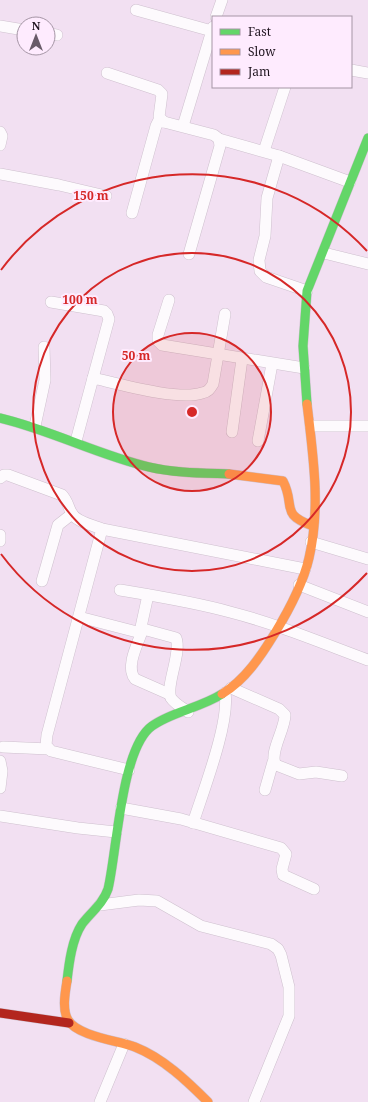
<svg xmlns="http://www.w3.org/2000/svg" width="368" height="1102" font-family="'Noto Serif',serif">
<style>
.lines{fill:none;stroke-linecap:round;stroke-linejoin:round}
.street-casing{stroke:#cec0ce;stroke-width:12}
.fast-casing{stroke:#cec0ce;stroke-width:10}
.slow-casing{stroke:#cec0ce;stroke-width:10}
.jam-casing{stroke:#cec0ce;stroke-width:10}
.street{stroke:#fdfafd;stroke-width:11}
.fast{stroke:#63d668;stroke-width:9}
.slow{stroke:#ff974d;stroke-width:9}
.jam{stroke:#b3261e;stroke-width:9}
.ring{fill:none;stroke:#d62828;stroke-width:2}
.centre{fill:#d62828;stroke:#feebfe;stroke-width:2}
.ring-label{font-size:12px;text-anchor:middle;font-weight:bold;fill:#d62828;stroke:#feebfe;stroke-width:4;stroke-linejoin:round;paint-order:stroke}
</style>
<rect width="100%" height="100%" fill="#f2e0f2"/>
<g class="lines">
<defs>
<g id="street">
<polyline points="136,10 212,31"/>
<polyline points="216,17 222,0"/>
<polyline points="0,26 24,30"/>
<polyline points="48,33 57,35"/>
<polyline points="351,70 368,73"/>
<polyline points="107,73 158,90 162,94 159,117 164,122"/>
<polyline points="183,126 213,27"/>
<polyline points="0,132 2,136 0,145"/>
<polyline points="219,139 279,156 350,182"/>
<polyline points="264,151 285,87"/>
<polyline points="279,156 267,198 265,236 259,260 260,271 266,277 307,291"/>
<polyline points="0,174 59,185 106,196"/>
<polyline points="132,213 156,126 158,122 164,122 214,135 219,139 220,146 189,254"/>
<polyline points="324,253 368,264"/>
<polyline points="169,300 158,335 158,341 162,345 304,368"/>
<polyline points="51,302 104,311 107,314 109,319 93,378"/>
<polyline points="35,426 45,380 44,347"/>
<polyline points="311,426 368,426"/>
<polyline points="232,432 242,359"/>
<path d="M76,441L93,378C119,384 179,401 202,393C208,392 210,389 213,384L225,314"/>
<polyline points="258,441 272,364"/>
<path d="M0,478L4,475H8L62,495C67,500 68,506 71,512C75,522 93,525 102,529L305,569"/>
<polyline points="102,529 47,735 46,745 51,751 129,770"/>
<polyline points="0,535 0,541"/>
<polyline points="311,542 368,559"/>
<polyline points="42,581 58,525 72,514"/>
<polyline points="299,585 368,612"/>
<path d="M120,590C156,596 194,602 230,612C277,624 322,643 368,660"/>
<path d="M148,595L141,627L143,629L176,638C182,653 165,686 171,698C175,704 183,708 188,712"/>
<polyline points="79,617 141,633"/>
<path d="M143,629C138,643 125,667 135,679L169,694"/>
<path d="M231,688L279,709L285,715C285,730 268,754 276,765L299,774L316,772L342,776"/>
<polyline points="3,747 49,749"/>
<polyline points="0,761 2,771 0,788"/>
<polyline points="265,790 273,762"/>
<polyline points="121,808 181,819 281,848 286,854 282,869 283,875 314,889"/>
<polyline points="0,816 78,828 116,832"/>
<path d="M193,823C203,792 230,722 225,693"/>
<polyline points="100,905 139,900 157,901 201,926 271,944 278,949 281,955 289,987 289,1016 254,1102"/>
<polyline points="100,1102 124,1044"/>
</g>
<g id="fast">
<polyline points="307,404 303,346 307,291 368,138"/>
<path d="M0,418C51,430 98,455 149,467C175,473 202,473 229,474"/>
<path d="M67,981C69,963 72,939 82,924C91,912 103,904 108,889C117,852 121,748 152,726C171,712 200,708 222,694"/>
</g>
<g id="slow">
<path d="M229,474L283,481C296,506 279,514 313,526"/>
<path d="M222,694C245,680 261,656 275,633C289,610 303,584 309,558C321,507 313,455 307,404"/>
<path d="M67,981C65,993 62,1010 68,1020C77,1036 119,1041 135,1047C163,1058 187,1081 208,1102"/>
</g>
<polyline id="jam" points="0,1013 69,1023"/>
</defs>
<use href="#street" class="street-casing"/>
<use href="#fast" class="fast-casing"/>
<use href="#slow" class="slow-casing"/>
<use href="#jam" class="jam-casing"/>
<use href="#street" class="street"/>
<use href="#fast" class="fast"/>
<use href="#slow" class="slow"/>
<use href="#jam" class="jam"/>
</g>
<circle cx="192" cy="412" r="79" fill="#d62828" fill-opacity=".12"/>
<g class="ring">
<circle cx="192" cy="412" r="79"/>
<circle cx="192" cy="412" r="159"/>
<path d="M367 573A238 238 0 0 1 1 554M1 270A238 238 0 0 1 367 251"/>
</g>
<circle cx="192" cy="412" r="6" class="centre"/>
<g class="ring-label">
<text x="91" y="200">150 m</text>
<text x="80" y="304">100 m</text>
<text x="136" y="360">50 m</text>
</g>
<rect x="212" y="16" width="140" height="72" fill="#feebfe" stroke="#a595a5"/>
<rect x="220" y="29" width="20" height="6" fill="#63d668" stroke="#a595a5"/>
<text x="248" y="36" font-size="12" fill="#1f141f">Fast</text>
<rect x="220" y="49" width="20" height="6" fill="#ff974d" stroke="#a595a5"/>
<text x="248" y="56" font-size="12" fill="#1f141f">Slow</text>
<rect x="220" y="69" width="20" height="6" fill="#b3261e" stroke="#a595a5"/>
<text x="248" y="76" font-size="12" fill="#1f141f">Jam</text>
<g transform="translate(36 36)"><circle r="19" fill="#feebfe" stroke="#a595a5"/>
<path d="M0-3L7 15L0 10L-7 15Z" fill="#695b69"/>
<text y="-6" font-size="11" font-weight="bold" text-anchor="middle" fill="#1f141f">N</text>
</g>
</svg>
